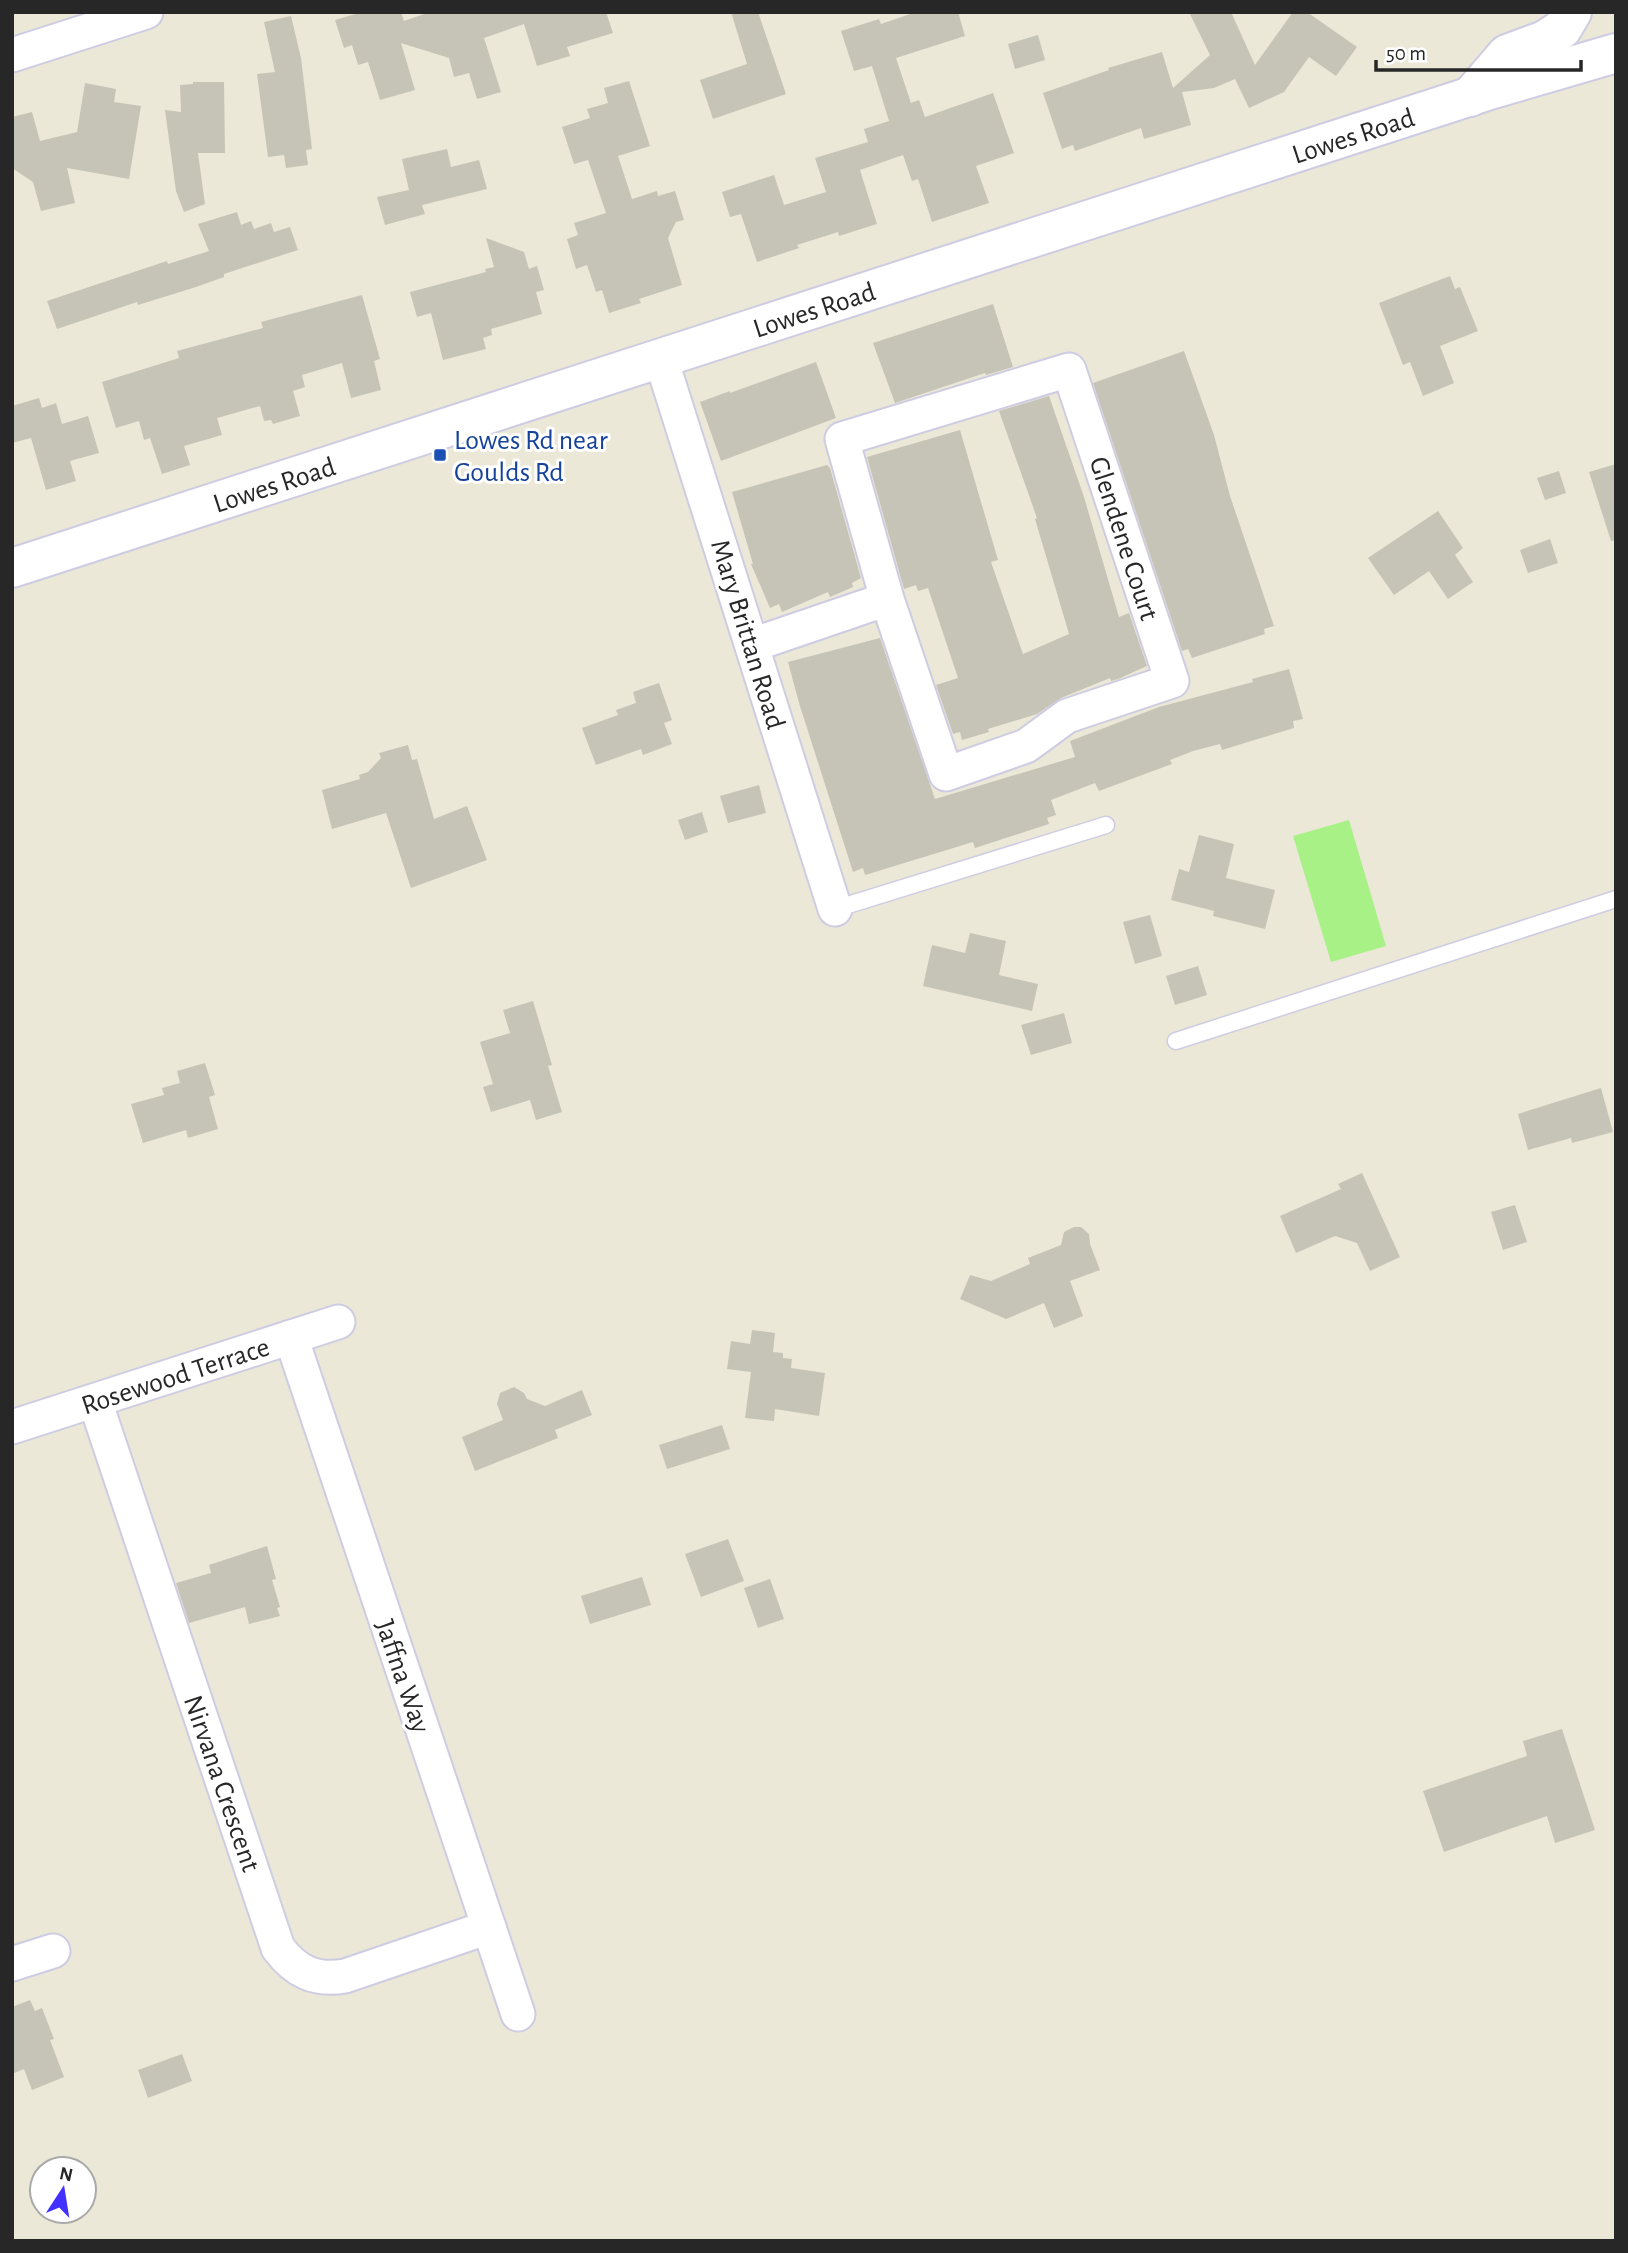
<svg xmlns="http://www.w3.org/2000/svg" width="1628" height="2253" font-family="'Alegreya Sans',sans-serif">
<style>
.pitch{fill:#a7f187}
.building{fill:#c6c4b7}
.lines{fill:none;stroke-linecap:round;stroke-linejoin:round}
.lane-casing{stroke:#cecce2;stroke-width:19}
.street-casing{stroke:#cecce2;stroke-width:37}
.secondary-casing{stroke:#cecce2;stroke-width:42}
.lane{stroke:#fff;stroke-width:16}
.street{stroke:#fff;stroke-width:33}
.secondary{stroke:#fff;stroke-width:38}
.transit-dot{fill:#1a4fb4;stroke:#fff;stroke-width:2.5}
.labels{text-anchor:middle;stroke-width:6;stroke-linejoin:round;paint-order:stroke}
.street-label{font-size:28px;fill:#272727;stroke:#fff}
.transit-label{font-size:28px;fill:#164399;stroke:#fff;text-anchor:start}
</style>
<rect width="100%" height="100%" fill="#ece8d7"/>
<polygon class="pitch" points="1349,820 1386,946 1331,962 1293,836"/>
<g class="building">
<polygon points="362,12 401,12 404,21 430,12 606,12 613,33 567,47 570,56 537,66 524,24 484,38 501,92 477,99 469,73 454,77 449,58 401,43 415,90 380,100 368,62 358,65 352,45 344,48 335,20"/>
<polygon points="731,12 758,12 786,94 713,119 700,80 747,64"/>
<polygon points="916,12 958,12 965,36 896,58 911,103 919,100 925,117 993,93 1014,153 976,166 989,203 932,222 918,179 912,181 903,155 860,170 877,224 839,236 838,232 797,245 799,248 757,262 741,214 730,217 722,192 774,175 784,205 826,192 815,158 868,142 864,129 889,121 872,66 854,71 841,31 879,19 881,24"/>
<polygon points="1189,12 1231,12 1255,65 1293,12 1307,12 1357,47 1336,76 1309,57 1284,92 1249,108 1235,79 1214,88 1182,92 1191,125 1144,139 1141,128 1075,151 1073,145 1062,149 1043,93 1109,70 1108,68 1162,52 1173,88 1210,55"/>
<polygon points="291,16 301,58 312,149 306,150 308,165 286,168 284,155 268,157 257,74 275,72 264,22"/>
<polygon points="1038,35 1045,60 1015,69 1008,44"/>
<polygon points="629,81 650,146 618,156 632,199 657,191 658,196 675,191 684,220 676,222 668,238 682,285 639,299 641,303 609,313 602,290 596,292 587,265 576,269 567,239 578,235 574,223 606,213 588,160 574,164 562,127 590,118 587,109 608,103 604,88"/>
<polygon points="193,82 224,82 225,153 198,153 205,204 184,212 176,191 165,110 181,112 180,85 193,84"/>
<polygon points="85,83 116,89 114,102 141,106 129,179 67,168 75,203 41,211 33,182 12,168 12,117 32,112 40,141 77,132"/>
<polygon points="447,149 451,167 479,160 487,189 422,205 425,214 385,225 377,197 409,190 402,159"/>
<polygon points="237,212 241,225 251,221 254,229 271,223 274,232 290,227 298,250 224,274 224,277 196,287 138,305 137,302 57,329 47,301 167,261 168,264 209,251 198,224"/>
<polygon points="486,238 524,252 529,269 537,266 544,290 536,292 542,314 491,329 492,335 483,338 486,349 443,360 431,313 417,317 410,292 486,272 485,269 494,267"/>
<polygon points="1450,276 1455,289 1460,287 1478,331 1440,346 1454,383 1423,396 1410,362 1403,365 1379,303"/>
<polygon points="362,295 380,359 374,361 381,390 351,398 342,363 302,375 305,387 293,391 300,416 273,424 271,420 264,421 260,406 217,418 222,435 184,446 190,465 162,474 150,438 144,440 139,421 116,428 102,382 179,358 177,351 263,328 261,322"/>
<polygon points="993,304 1013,367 986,375 985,373 895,403 873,343"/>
<polygon points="1184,351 1214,435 1230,496 1274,626 1264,629 1265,634 1192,658 1188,649 1182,651 1093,383"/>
<polygon points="816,362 836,418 721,461 700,402 730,391 730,393"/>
<polygon points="1049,396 1084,497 1119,617 1129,613 1147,666 1118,679 1111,681 1110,678 1061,698 1037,714 988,729 989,732 962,740 960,732 953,734 936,685 958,678 928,588 918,591 916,585 904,589 867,457 960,430 998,560 991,562 1023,654 1069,634 1035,519 1037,518 999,411"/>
<polygon points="39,398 42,408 56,403 62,424 88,416 99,453 70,461 76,481 46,490 31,438 12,443 12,406"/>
<polygon points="1616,464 1616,540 1611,541 1589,472"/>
<polygon points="827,465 830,468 861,578 852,583 853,587 830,597 828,592 782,612 779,604 770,608 751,564 753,564 732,492"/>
<polygon points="1559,471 1566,493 1545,500 1537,478"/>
<polygon points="1438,511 1463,548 1455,555 1473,582 1448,599 1429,571 1394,595 1368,558"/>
<polygon points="1550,539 1558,563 1528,573 1520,550"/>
<polygon points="880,638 935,799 1075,757 1070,741 1159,707 1253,682 1252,679 1289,669 1303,719 1293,721 1294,728 1248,742 1222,750 1220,744 1193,751 1170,760 1172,764 1099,791 1095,783 1051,800 1056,815 1047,818 1049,824 975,848 973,842 865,875 863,868 853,872 799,703 788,662"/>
<polygon points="659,683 672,720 664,723 672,744 643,755 641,749 596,765 582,728 618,715 616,710 636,703 633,692"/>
<polygon points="408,745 412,760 417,759 434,819 467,806 487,860 411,888 386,813 332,829 322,790 360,779 359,775 368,772 381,758 379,753"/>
<polygon points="759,785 766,813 728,823 720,796"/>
<polygon points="702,812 708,832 685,840 678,820"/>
<polygon points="1199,835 1234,844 1226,878 1275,890 1265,929 1213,916 1214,911 1171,900 1179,869 1189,872"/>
<polygon points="1150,915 1162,956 1135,964 1123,922"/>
<polygon points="970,933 1006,941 999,975 1038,984 1032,1011 923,986 932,945 965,953"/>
<polygon points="1198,966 1207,995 1175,1005 1166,976"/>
<polygon points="533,1001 552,1065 548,1066 562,1112 536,1120 530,1100 491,1112 483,1087 493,1084 480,1042 510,1033 503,1010"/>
<polygon points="1064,1013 1072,1043 1031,1055 1021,1025"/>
<polygon points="205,1063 215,1095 209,1097 218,1129 188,1138 186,1130 143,1143 131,1104 164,1095 162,1088 180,1083 177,1071"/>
<polygon points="1601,1088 1613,1132 1572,1143 1571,1138 1528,1150 1518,1114"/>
<polygon points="1362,1173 1400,1257 1370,1271 1357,1243 1335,1236 1296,1253 1280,1216 1341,1189 1338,1184"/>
<polygon points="1515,1205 1527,1242 1503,1250 1491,1212"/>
<polygon points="1074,1227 1081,1227 1089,1234 1090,1244 1100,1270 1070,1281 1083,1316 1054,1328 1044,1303 1006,1319 960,1299 970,1275 991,1281 1030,1264 1028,1258 1061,1245 1064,1232"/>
<polygon points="752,1330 775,1333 773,1352 783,1353 783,1358 792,1359 791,1368 825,1373 819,1416 775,1409 774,1421 745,1418 751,1372 727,1369 731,1341 750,1344"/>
<polygon points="514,1387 524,1393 527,1399 545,1406 582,1390 592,1415 555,1430 558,1438 475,1471 462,1437 503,1420 497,1404 500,1393"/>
<polygon points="722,1425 730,1449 667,1469 659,1445"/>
<polygon points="728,1539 744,1581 701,1597 685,1554"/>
<polygon points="267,1546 276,1579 272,1580 280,1607 277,1608 280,1616 249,1624 245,1607 189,1623 176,1583 211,1573 209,1565"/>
<polygon points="642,1577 651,1605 590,1624 581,1596"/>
<polygon points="770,1579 784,1619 758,1628 744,1588"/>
<polygon points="1562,1729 1595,1830 1555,1843 1547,1816 1444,1852 1423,1791 1527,1756 1523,1741"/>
<polygon points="30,2000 35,2011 42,2008 54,2039 50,2040 64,2077 32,2090 24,2069 12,2074 12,2007"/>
<polygon points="182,2054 192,2081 148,2098 138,2070"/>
</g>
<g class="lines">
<defs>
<g id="lane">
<polyline points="835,909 1106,825"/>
<polyline points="1176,1041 1616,899"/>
</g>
<g id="street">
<polyline points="12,55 146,12"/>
<polyline points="661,359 835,909"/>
<polyline points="752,645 887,599 842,439 1069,370 1172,681 1067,716 1026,746 946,774 887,599"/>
<polyline points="291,1337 518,2014"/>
<path d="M95,1401L278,1948C296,1972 315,1981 345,1976L489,1927"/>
<polyline points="12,1427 338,1322"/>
<polyline points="12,1964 53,1951"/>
</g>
<g id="secondary">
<polyline points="1470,97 1507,54 1545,40 1562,29 1572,12"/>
<polyline points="12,568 1493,89 1616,53"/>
</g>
</defs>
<use href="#lane" class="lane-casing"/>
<use href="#street" class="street-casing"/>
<use href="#secondary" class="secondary-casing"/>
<use href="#lane" class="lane"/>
<use href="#street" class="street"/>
<use href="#secondary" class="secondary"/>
</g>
<rect class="transit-dot" x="433" y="448" width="14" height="14" rx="3.5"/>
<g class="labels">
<g class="street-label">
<text transform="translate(1353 135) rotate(-18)" y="10">Lowes Road</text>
<text transform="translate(814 309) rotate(-18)" y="10">Lowes Road</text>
<text transform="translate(274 484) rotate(-18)" y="10">Lowes Road</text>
<text transform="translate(1125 538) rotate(72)" y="10">Glendene Court</text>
<text transform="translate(749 634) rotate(73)" y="10">Mary Brittan Road</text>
<text transform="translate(175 1375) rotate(-18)" y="10">Rosewood Terrace</text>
<text transform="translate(404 1676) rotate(71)" y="10">Jaffna Way</text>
<text transform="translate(223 1783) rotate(71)" y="10">Nirvana Crescent</text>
</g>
<g class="transit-label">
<text x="454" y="449">Lowes Rd near<tspan x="454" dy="32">Goulds Rd</tspan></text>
</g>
</g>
<rect width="1628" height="2253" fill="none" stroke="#272727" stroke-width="28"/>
<g transform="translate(63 2190) rotate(12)"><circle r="33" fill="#ffffff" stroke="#a9a9a9" stroke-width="2"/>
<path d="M0-5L12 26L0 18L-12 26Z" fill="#4230ff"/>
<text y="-10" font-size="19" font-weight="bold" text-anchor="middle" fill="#272727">N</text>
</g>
<path d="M1376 60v10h205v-10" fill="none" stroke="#272727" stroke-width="3.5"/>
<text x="1386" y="60" font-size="21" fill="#272727" stroke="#ffffff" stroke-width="5" paint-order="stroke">50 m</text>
</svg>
